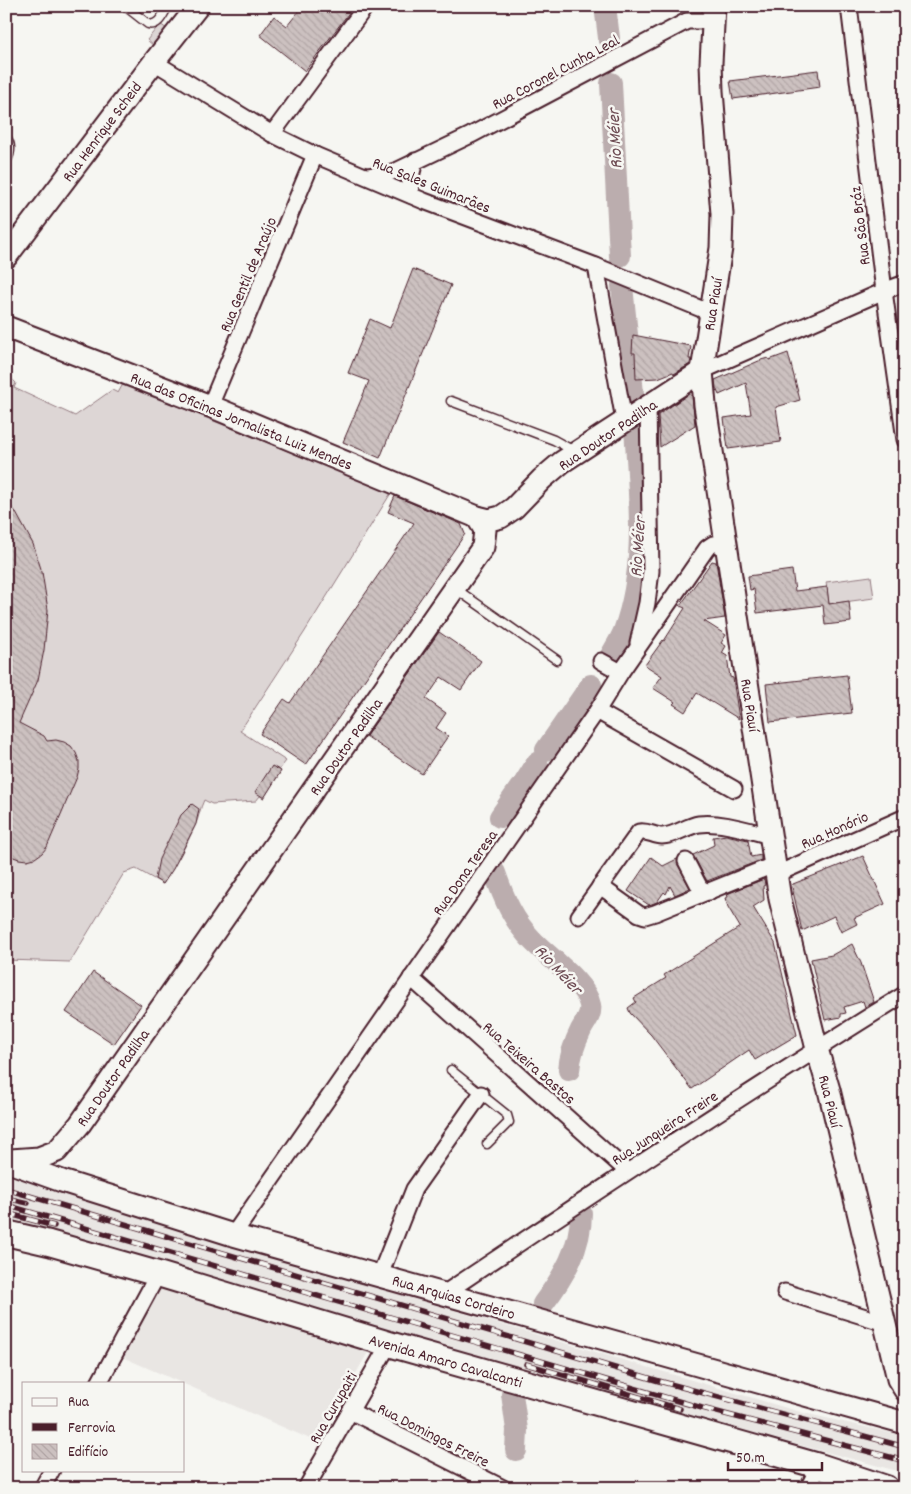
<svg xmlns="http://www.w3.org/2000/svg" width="911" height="1494" font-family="Dekko,sans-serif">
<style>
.built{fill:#e9e6e3}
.garden{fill:#ddd6d5;stroke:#947a80}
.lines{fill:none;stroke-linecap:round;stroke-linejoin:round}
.river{stroke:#bbadae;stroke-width:22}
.building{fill:url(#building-back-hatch);stroke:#4a1f2b}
.lane-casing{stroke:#4a1f2b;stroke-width:11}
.street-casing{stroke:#4a1f2b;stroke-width:19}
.secondary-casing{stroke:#4a1f2b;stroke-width:25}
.primary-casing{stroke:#4a1f2b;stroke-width:28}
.lane{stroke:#f6f6f2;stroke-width:8}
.street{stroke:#f6f6f2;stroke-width:15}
.secondary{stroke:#f6f6f2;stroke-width:21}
.primary{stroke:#f6f6f2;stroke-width:24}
.rail-casing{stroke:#4a1f2b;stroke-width:5.5}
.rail{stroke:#f6f6f2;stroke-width:4;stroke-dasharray:11;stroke-linecap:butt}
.labels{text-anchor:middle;stroke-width:5;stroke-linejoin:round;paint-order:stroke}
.street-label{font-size:16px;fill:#4a1f2b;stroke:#f6f6f2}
.water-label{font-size:18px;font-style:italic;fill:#6c4a52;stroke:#f6f6f2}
</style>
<defs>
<pattern id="building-back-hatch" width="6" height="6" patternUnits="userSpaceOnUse" patternTransform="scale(1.25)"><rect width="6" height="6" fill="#ccc1c0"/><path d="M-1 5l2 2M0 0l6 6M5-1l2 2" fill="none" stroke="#b1a5a5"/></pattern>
</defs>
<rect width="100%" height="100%" fill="#f6f6f2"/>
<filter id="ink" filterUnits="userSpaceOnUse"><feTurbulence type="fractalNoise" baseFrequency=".02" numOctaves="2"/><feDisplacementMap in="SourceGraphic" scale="10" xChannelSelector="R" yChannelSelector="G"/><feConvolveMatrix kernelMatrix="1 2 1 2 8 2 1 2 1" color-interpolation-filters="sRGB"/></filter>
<g filter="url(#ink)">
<g class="built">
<polygon points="6,1175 367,1285 804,1413 905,1436 905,1473 664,1409 6,1219"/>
<polygon points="157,1286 371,1347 317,1442 120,1356"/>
</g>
<g class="garden">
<polygon points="160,24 167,29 154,46 147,40"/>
<path d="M6,373L16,383L14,388L75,416L112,390L118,393L123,384L391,493L304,633L240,731L286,761L279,770L281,771L264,798L260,796L256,801L212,804L204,800C200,808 199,817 195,826C186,846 175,866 163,884L136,869L124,873L70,962L6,960Z"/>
<polygon points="871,576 874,598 829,604 826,582"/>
</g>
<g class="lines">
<g class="river">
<polyline points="605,6 609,38"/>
<polyline points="611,83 620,256"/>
<polyline points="622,286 633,393"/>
<path d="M608,661C613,651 620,641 624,631C648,566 639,494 635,427"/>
<polyline points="546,750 591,685"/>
<polyline points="525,782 537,763"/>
<polyline points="500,817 520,788"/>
<path d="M495,873C504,899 513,920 532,940C547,956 586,983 590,1005C592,1015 585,1022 581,1030C575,1042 570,1056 569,1070"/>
<path d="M543,1304C564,1276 581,1248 581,1213"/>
<polyline points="512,1394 517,1430 516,1450"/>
</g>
</g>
<g class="building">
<polygon points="303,6 354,6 305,71 260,35 274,16 287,26"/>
<polygon points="818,70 820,87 733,99 730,81"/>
<polygon points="413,269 451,285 380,458 343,442 369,381 348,373 370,319 390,328"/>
<polygon points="633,335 691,346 689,359 691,359 690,364 674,374 673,372 658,378 636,379 635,353 632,353"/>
<polygon points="788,353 800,400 776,407 781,442 728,449 724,418 751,414 746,383 719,395 716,388 715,380 761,360 768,358 769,360"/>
<polygon points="689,394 692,396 695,425 660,447 658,415"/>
<polygon points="395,496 461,524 465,534 306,765 260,734 284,699 290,703 414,523 388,512"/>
<polygon points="6,500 15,511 33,544 42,572 48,610 44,650 38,680 19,723 44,736 47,741 56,740 64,742 71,746 76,753 79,761 79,769 77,777 47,847 42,853 35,858 27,860 19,859 11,856 6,852"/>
<polygon points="712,561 716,562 725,618 704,621 726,635 721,643 726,646 722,653 727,656 730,677 733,678 739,719 697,693 685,712 673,704 675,702 653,688 662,676 645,665 663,640 664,641 685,608 680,606"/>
<polygon points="792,570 795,591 827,587 829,604 849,601 851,622 825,625 823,605 757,613 754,589 750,590 748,576"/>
<polygon points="439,632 481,661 461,690 441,677 426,699 446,713 436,728 448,736 422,774 366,736"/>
<polygon points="847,675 852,713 770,722 766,684"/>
<polygon points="272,766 281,771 264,798 255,792"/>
<polygon points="192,804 199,809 196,824 173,869 163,884 155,879 159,859 181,815"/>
<polygon points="726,835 748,840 751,857 761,855 761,860 707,881 693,855 714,845 713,837"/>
<polygon points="863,856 885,904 854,918 857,924 841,932 834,916 802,931 792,887 793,884"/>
<polygon points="651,857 663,866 677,859 678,865 690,888 675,895 670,886 666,894 664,892 657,902 649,905 628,891"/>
<polygon points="764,879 765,885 763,886 764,900 753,907 775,943 797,1035 755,1060 749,1050 692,1089 651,1035 630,1013 628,1008 636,1002 634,998 666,978 664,975 740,927 728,907 725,898 728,897 727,894"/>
<polygon points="852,944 861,963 874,1002 865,1007 863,1001 844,1007 846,1013 841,1014 841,1017 825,1020 811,959 832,955"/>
<polygon points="93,972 141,1005 114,1044 66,1012"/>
</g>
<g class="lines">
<defs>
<g id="lane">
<path d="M125,6L148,24C159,27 163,14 168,6"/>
<path d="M6,137C12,145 11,153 6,162"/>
<polyline points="451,401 554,440 574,451"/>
<polyline points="456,589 557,660"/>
<polyline points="451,1070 507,1115 509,1122 487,1144"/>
</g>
<g id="street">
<polyline points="849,6 884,291 905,440"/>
<polyline points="154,62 272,134 315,155 424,201 596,266 711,313"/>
<polyline points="272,134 366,6"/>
<polyline points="368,176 389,173 398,170 471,135 687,21 713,21"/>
<polyline points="411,195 410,180 415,161"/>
<polyline points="596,266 624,420"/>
<polyline points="702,371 884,291 905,283"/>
<polyline points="210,406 315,155"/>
<polyline points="638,643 647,603 651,571 648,406"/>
<polyline points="601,661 621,672"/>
<polyline points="597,711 734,789"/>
<polyline points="686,861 700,888 709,892"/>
<polyline points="777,874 905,817"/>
<polyline points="600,886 639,914 645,916 655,913 776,864"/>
<path d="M579,916L639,832C647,830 654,836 662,836C675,836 686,826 699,824C720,821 750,831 771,836"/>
<polyline points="411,978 627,1171"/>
<polyline points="233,1235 597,711 621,672 707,548 713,544 719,544 727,552"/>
<polyline points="380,1275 414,1189 481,1094"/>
<polyline points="785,1292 885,1323"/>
<path d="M445,1293C597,1191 749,1091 905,994"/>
<polyline points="99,1383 158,1274"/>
<polyline points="350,1411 503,1488"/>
<polyline points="42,1488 52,1470"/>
<polyline points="306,1488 389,1344"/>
<polyline points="808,1488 819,1466"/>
</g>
<g id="secondary">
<polyline points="714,6 711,63 712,91 722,214 721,248 702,371 705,405 780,899 817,1049 829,1090 898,1379 905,1390"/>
<polyline points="6,257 154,62 198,6"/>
<polyline points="6,327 210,406 477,517 489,520 501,517 514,508 542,479 562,462 702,371"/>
<polyline points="11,1160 39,1158 57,1151 80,1124 483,547 485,530 477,517"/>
<polyline points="6,1161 62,1181 233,1235 905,1423"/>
</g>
<polyline id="primary" points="6,1233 49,1243 158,1274 389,1344 819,1466 886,1488"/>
</defs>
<use href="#lane" class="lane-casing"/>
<use href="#street" class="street-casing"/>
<use href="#secondary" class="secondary-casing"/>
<use href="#primary" class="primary-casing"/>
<use href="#lane" class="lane"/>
<use href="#street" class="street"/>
<use href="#secondary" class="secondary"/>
<use href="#primary" class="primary"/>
<defs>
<g id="rail">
<polyline points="6,1189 659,1381 905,1447"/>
<polyline points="6,1198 28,1203"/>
<polyline points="6,1205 702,1408 905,1461"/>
<polyline points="6,1213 54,1226"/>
<polyline points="526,1364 680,1409"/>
</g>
</defs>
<use href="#rail" class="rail-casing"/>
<use href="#rail" class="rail"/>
</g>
</g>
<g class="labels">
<g class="street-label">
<text transform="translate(555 71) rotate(-28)" y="6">Rua Coronel Cunha Leal</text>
<text transform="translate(101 131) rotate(-53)" y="6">Rua Henrique Scheid</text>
<text transform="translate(432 184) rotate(22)" y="6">Rua Sales Guimarães</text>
<text transform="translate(859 226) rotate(-97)" y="6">Rua São Bráz</text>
<text transform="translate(247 274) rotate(-67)" y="6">Rua Gentil de Araújo</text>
<text transform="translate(712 304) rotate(-81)" y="6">Rua Piauí</text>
<text transform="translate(242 420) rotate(22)" y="6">Rua das Oficinas Jornalista Luiz Mendes</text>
<text transform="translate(607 434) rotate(-34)" y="6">Rua Doutor Padilha</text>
<text transform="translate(751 705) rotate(81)" y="6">Rua Piauí</text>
<text transform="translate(345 746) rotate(-55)" y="6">Rua Doutor Padilha</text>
<text transform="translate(834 829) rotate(-24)" y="6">Rua Honório</text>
<text transform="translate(464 872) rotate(-55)" y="6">Rua Dona Teresa</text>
<text transform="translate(530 1062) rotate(41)" y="6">Rua Teixeira Bastos</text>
<text transform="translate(112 1077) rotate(-55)" y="6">Rua Doutor Padilha</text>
<text transform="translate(831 1101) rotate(76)" y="6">Rua Piauí</text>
<text transform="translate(664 1127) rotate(-33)" y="6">Rua Junqueira Freire</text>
<text transform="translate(454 1296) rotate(16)" y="6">Rua Arquias Cordeiro</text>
<text transform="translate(446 1360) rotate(16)" y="6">Avenida Amaro Cavalcanti</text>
<text transform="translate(332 1407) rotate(-60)" y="6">Rua Curupaiti</text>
<text transform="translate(434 1434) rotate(27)" y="6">Rua Domingos Freire</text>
</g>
<g class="water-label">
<text transform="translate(614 139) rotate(-93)" y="6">Rio Méier</text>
<text transform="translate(637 547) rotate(-86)" y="6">Rio Méier</text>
<text transform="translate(559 969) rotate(47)" y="6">Rio Méier</text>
</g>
</g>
<rect width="911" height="1494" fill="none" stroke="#f6f6f2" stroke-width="25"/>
<rect x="12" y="12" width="886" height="1469" fill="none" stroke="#4a1f2b" stroke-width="2" filter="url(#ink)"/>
<rect x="22" y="1382" width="162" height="90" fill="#f6f6f2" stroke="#b1a0a2"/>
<rect x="32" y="1398" width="25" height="8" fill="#f6f6f2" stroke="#b1a0a2"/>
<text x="68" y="1406" font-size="15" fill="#4a1f2b">Rua</text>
<rect x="32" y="1423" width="25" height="8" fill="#4a1f2b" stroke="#b1a0a2"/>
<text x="68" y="1432" font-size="15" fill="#4a1f2b">Ferrovia</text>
<rect x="32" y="1444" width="25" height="15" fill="url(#building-back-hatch)" stroke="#b1a0a2"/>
<text x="68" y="1456" font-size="15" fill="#4a1f2b">Edifício</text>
<path d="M728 1462v8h94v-8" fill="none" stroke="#4a1f2b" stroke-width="2.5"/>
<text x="736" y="1462" font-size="15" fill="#4a1f2b" stroke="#f6f6f2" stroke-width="4" paint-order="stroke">50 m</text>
</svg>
